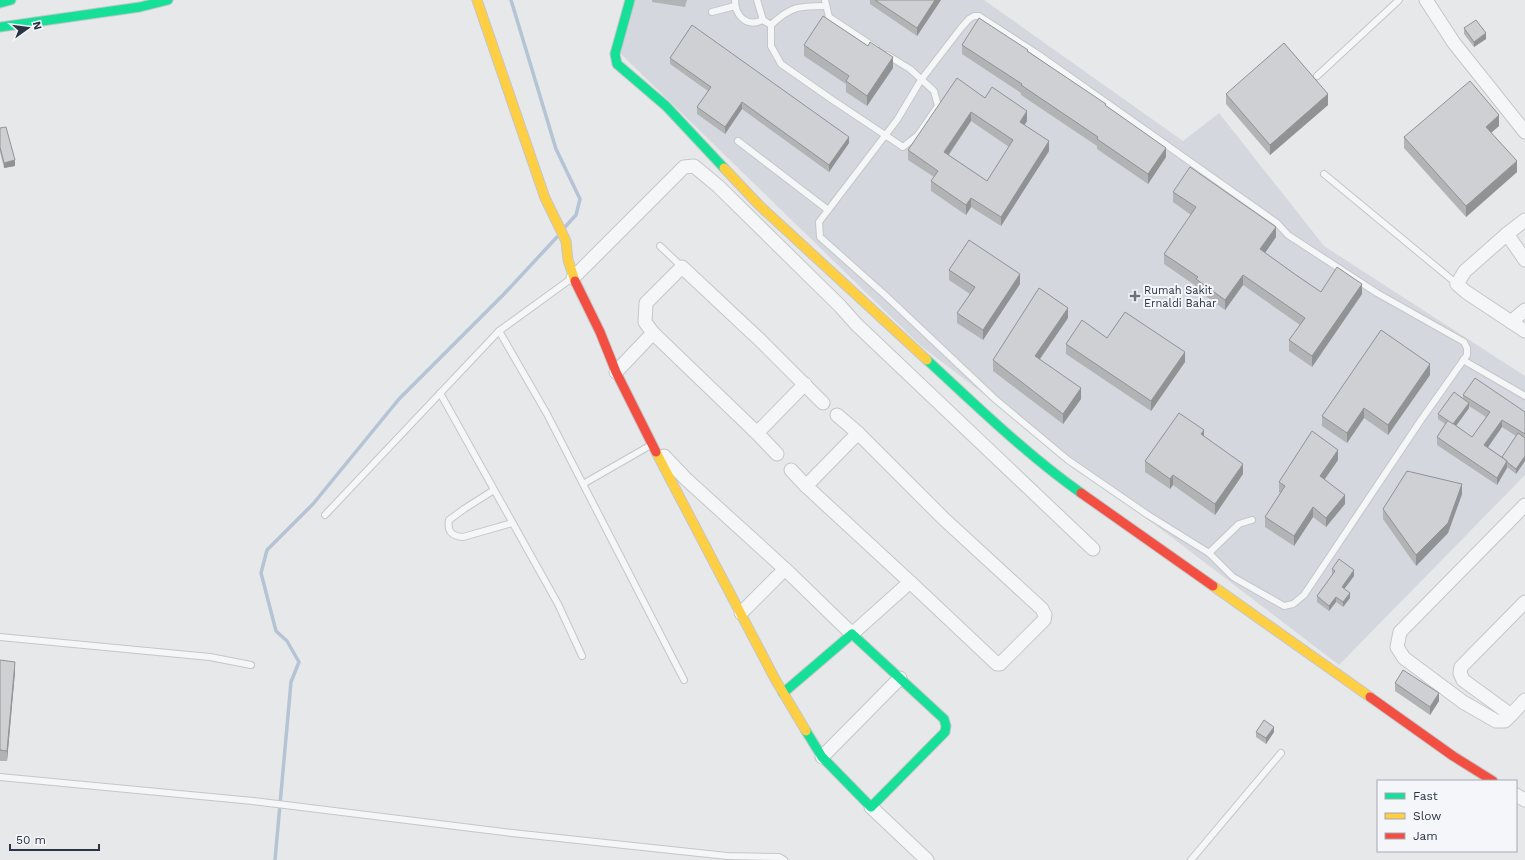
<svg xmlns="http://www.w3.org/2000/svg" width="1525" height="860" font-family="'Work Sans',sans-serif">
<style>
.built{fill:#d4d7dd}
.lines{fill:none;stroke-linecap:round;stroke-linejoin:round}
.stream{stroke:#b4c4d5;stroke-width:3.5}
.lane-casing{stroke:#c4c6c8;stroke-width:8}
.street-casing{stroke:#c4c6c8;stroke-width:15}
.fast-casing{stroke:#c4c6c8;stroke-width:11}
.slow-casing{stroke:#c4c6c8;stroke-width:11}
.jam-casing{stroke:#c4c6c8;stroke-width:11}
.lane{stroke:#f5f6f7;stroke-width:6}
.street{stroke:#f5f6f7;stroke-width:13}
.fast{stroke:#16e098;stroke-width:9}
.slow{stroke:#ffcf43;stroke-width:9}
.jam{stroke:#f24e42;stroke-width:9}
.wall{fill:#b1b3b5;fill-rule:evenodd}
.shaded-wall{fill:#909294}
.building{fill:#ced0d3;stroke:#909294;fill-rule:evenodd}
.poi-dot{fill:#6c737f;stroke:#f4f6f9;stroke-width:1.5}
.labels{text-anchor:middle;stroke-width:4;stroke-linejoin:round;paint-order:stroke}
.poi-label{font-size:11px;fill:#2b3445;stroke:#f4f6f9;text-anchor:start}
</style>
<rect width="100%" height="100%" fill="#e6e8ea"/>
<polygon class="built" points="635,0 984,0 1183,141 1219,113 1324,246 1525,376 1525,475 1339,665 921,346 620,53"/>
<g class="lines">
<g class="stream">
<polyline points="511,0 556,149 580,199 576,215 565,227"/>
<polyline points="275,860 291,682 299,662 287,641 276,631 261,573 267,550 313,504 399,399 504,294 557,237"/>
</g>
<defs>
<g id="lane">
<path d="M735,0C735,16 747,28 763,20"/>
<path d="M757,0L763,20L771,25C791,6 799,6 826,6"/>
<polyline points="825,0 829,17 876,48"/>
<polyline points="712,12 735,6"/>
<polygon points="974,16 979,16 1039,55 1277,223 1288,235 1377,293 1464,342 1467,348 1467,355 1421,420 1304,595 1293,604 1284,606 1233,577 1209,553 1148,515 1068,460 995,399 885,295 820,237 819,222 897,120 921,80 961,28 969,19"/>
<polyline points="771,25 771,46 781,64 834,101 903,147 918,135 938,106 934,91 910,69 887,55"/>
<polyline points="1317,76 1399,0"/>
<polyline points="738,141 828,210"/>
<polyline points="1324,174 1457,284"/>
<polyline points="660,246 682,267"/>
<polyline points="572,278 499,331 547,414 583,484 651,445"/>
<polyline points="1463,360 1525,396"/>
<polyline points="440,393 558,604 582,656"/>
<polyline points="583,484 684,680"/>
<path d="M494,490L464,509L449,520C447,532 452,536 463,537L512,523"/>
<polyline points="325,515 499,331"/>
<polyline points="1209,553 1239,524 1252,520"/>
<polyline points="0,637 210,657 251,665"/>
<polyline points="0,777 253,801 512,833 727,856 779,857 784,860"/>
<polyline points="1191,860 1281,753"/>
</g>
<g id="street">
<polyline points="1426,0 1454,43 1525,132"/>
<polyline points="1525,220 1507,234 1525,260"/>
<polyline points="1507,234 1465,271 1457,284 1466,292 1525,331"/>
<polyline points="573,278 684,167 694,166 718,186 840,306 856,324 1093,549"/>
<polyline points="1511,322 1525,310"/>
<polyline points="653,333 645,322 646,303 682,267 761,341 823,403"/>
<polyline points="616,372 653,333 757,433 777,454"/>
<polyline points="837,415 858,433 944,519 1042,609 1045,615 1044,620 1000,664 997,664 910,582"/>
<polyline points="757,433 805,384"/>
<polyline points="664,456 686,479 785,569 852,634 910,582 806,486 791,470"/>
<polyline points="806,486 858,433"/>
<polyline points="1525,602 1461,667 1460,673 1463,680 1511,715 1525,700"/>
<polyline points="741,613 785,569"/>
<polyline points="1511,715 1505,721 1496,721 1463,702 1404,658 1397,647 1400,632 1525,505"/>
<polyline points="822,757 900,678"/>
<polyline points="1516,795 1525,800"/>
<polyline points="871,807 927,860"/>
</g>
<g id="fast">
<polyline points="630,0 615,54 617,64 666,106 724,168"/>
<polyline points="0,3 11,0"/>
<polyline points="0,27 140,7 168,0"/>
<path d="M927,360C977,406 1026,454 1081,493"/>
<polyline points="783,693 852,634 944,719 946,726 945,732 871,807 822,757 806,731"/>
</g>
<g id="slow">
<polyline points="477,0 545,198 566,241 568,260 575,281"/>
<polyline points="724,168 760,206 927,360"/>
<polyline points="656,452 775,679 806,731"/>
<polyline points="1213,586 1370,697"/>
</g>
<g id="jam">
<polyline points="575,281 600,332 616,372 656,452"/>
<polyline points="1081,493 1213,586"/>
<polyline points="1370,697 1453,756 1493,781"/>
</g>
</defs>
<use href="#lane" class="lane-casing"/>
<use href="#street" class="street-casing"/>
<use href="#fast" class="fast-casing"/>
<use href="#slow" class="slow-casing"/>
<use href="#jam" class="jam-casing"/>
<use href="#lane" class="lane"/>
<use href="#street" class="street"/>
<use href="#fast" class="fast"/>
<use href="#slow" class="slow"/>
<use href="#jam" class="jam"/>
</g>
<g class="wall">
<polygon points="652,0 687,0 685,7 652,2"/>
<polygon points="870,0 941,0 917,36 870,4"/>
<polygon points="1464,28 1486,39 1474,47 1464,34"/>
<polygon points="804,45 893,68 867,106 846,92 846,84 804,56"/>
<polygon points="962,45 1028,51 1106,106 1166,157 1148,184 1097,149 1097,146 1021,95 1021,93 962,54"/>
<polygon points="670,58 849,143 829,172 742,109 725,134 697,114 697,107 708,91 670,64"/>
<polygon points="1226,94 1328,105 1270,155 1226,104"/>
<path d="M985,98L1027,121L1024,125L1049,151L1001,226L971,207L966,215L931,191V181L934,177L908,160V150ZM971,121L1009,147L987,181L949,155Z"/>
<polygon points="1499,126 1491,133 1517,172 1466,217 1404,148 1404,137"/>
<polygon points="0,128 15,166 4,168 0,152"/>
<polygon points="1173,192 1276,237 1265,253 1321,292 1362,294 1312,367 1289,351 1289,340 1300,325 1243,285 1225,310 1196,289 1196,286 1164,264 1164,254 1191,215 1173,202"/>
<polygon points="949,270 1020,284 983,340 957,323 957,313 970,294 949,280"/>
<polygon points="1068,318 1040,359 1081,399 1063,424 993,371 993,360"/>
<polygon points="1107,338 1185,362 1151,411 1066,354 1066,344"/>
<polygon points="1430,375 1388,435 1364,418 1347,443 1322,426 1322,416"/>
<path d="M1463,395L1525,412V461L1516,474L1507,467L1497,485L1437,445V437L1445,424L1438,419V414L1463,399ZM1469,406L1486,417L1472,437L1456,426L1469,408ZM1502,427L1516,436L1502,457L1488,447Z"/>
<polygon points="1204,436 1243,474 1215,515 1173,485 1170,489 1145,472 1145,461"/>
<polygon points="1338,460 1324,480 1345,504 1326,527 1313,517 1294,546 1265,527 1265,517 1280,493 1279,492 1279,482"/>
<polygon points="1462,494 1448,533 1416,566 1383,519 1383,509"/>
<polygon points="1332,569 1354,576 1344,589 1350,598 1343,607 1336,602 1329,611 1317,602 1317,596 1333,575 1332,575"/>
<polygon points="0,660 15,672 7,761 0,761"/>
<polygon points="1395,683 1439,701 1430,715 1395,691"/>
<polygon points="1256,732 1274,732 1266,744 1256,737"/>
</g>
<g class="shaded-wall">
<polygon points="935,0 941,0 917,36 917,28"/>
<polygon points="1486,33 1486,39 1474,47 1474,42"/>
<polygon points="893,57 893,68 867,106 867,96"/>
<polygon points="1328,94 1328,105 1270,155 1270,145"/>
<polygon points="742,102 742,109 725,134 725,127"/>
<polygon points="1027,111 1027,121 1020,132 1020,122"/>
<polygon points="971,112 971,121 944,161 944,152"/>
<polygon points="1499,115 1499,126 1486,137 1486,127"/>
<polygon points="849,137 849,143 829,172 829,165"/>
<polygon points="1049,141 1049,151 1001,226 1001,217"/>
<polygon points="1166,148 1166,157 1148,184 1148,174"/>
<polygon points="15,160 15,166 4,168 4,163"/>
<polygon points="1517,161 1517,172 1466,217 1466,206"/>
<polygon points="971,198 971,207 966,215 966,205"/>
<polygon points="1276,227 1276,237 1260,260 1260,249"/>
<polygon points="1020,274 1020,284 983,340 983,330"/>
<polygon points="1243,275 1243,285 1225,310 1225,300"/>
<polygon points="1362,284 1362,294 1312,367 1312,356"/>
<polygon points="1068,308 1068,318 1035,366 1035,356"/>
<polygon points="1185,352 1185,362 1151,411 1151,401"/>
<polygon points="1430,364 1430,375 1388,435 1388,425"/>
<polygon points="1081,388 1081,399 1063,424 1063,414"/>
<polygon points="1469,403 1469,408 1453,430 1453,424"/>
<polygon points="1364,408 1364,418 1347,443 1347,433"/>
<polygon points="1502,420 1502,427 1484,453 1484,445"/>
<polygon points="1204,430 1204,441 1201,434"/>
<polygon points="1338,450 1338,460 1320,486 1320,476"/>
<polygon points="1525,456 1525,461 1516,474 1516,469"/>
<polygon points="1507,461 1507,468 1497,485 1497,478"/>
<polygon points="1243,464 1243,474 1215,515 1215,504"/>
<polygon points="1173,475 1173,485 1170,489 1170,479"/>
<polygon points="1462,484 1462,494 1448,533 1416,566 1416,555"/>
<polygon points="1345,495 1345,504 1326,527 1326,518"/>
<polygon points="1313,507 1313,517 1294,546 1294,536"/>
<polygon points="1354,570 1354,576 1342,592 1342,587"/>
<polygon points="1350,593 1350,598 1343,607 1343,602"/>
<polygon points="1336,597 1336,602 1329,611 1329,606"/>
<polygon points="15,662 15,672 7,761 7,751"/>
<polygon points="1439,693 1439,701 1430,715 1430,707"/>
<polygon points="1274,727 1274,732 1266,744 1266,738"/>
</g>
<g class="building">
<polygon points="875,0 935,0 917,28"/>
<polygon points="823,16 868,46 870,42 893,57 867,96 846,81 849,76 804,45"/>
<polygon points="979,18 1028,50 1027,51 1106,104 1105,105 1166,148 1148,174 1097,139 1098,137 1021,85 1022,84 962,45"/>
<polygon points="1476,20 1486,33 1474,42 1464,28"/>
<polygon points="692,25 849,137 829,165 742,102 725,127 697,107 711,87 670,58"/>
<polygon points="1284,43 1328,94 1270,145 1226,94"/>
<path d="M957,78L985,98L992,87L1027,111L1020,122L1049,141L1001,217L971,198L966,205L931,181L938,171L908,150ZM971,112L1013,140L987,181L944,152Z"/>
<polygon points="1470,81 1499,115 1486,127 1517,161 1466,206 1404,137"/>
<polygon points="6,127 15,160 4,163 0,147 0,128"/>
<polygon points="1190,167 1276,227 1260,249 1296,275 1321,292 1337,267 1362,284 1312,356 1289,340 1305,318 1243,275 1225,300 1196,279 1198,277 1164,254 1196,207 1173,192"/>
<polygon points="969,240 1020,274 983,330 957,313 975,287 949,270"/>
<polygon points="1039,288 1068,308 1035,356 1081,388 1063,414 993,360"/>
<polygon points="1125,312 1185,352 1151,401 1066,344 1082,320 1107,338"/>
<polygon points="1381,330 1430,364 1388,425 1364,408 1347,433 1322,416"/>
<polygon points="1475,378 1525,412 1525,434 1502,420 1484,445 1507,461 1497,478 1437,437 1448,420 1472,437 1490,412 1463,395"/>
<polygon points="1454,392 1469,403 1453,424 1438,414"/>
<polygon points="1179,413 1204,430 1201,434 1243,464 1215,504 1173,475 1170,479 1145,461"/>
<polygon points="1312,431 1338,450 1320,476 1345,495 1326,518 1313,507 1294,536 1265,517 1285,486 1279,482"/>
<polygon points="1518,433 1525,438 1525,456 1516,469 1507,462 1507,461 1502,457"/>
<polygon points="1407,471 1462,484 1448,523 1416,555 1383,509"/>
<polygon points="1339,559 1354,570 1342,587 1350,593 1343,602 1336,597 1329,606 1317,596 1335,571 1332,569"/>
<polygon points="0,660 15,662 7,751 0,750"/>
<polygon points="1403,670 1439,693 1430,707 1395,683"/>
<polygon points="1264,720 1274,727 1266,738 1256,732"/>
</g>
<path class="poi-dot" d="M1133 290h4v4h4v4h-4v4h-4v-4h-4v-4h4z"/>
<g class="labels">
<g class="poi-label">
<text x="1144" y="294">Rumah Sakit<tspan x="1144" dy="13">Ernaldi Bahar</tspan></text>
</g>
</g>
<rect x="1377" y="780" width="140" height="72" fill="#f4f6f9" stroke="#a4a8b1"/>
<rect x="1385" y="793" width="20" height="6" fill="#16e098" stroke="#a4a8b1"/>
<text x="1413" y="800" font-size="12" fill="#2b3445">Fast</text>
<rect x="1385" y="813" width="20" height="6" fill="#ffcf43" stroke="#a4a8b1"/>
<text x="1413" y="820" font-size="12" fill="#2b3445">Slow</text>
<rect x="1385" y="833" width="20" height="6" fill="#f24e42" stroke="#a4a8b1"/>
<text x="1413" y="840" font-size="12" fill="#2b3445">Jam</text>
<g transform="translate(28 28) rotate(76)" stroke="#f4f6f9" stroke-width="3" paint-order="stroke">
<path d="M0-3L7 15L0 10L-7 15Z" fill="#2b3445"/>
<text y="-6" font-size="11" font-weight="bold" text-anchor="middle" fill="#2b3445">N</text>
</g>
<path d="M10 844v6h89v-6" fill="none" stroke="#2b3445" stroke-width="2"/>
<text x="16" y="844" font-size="12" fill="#2b3445" stroke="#f4f6f9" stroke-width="3" paint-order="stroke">50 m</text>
</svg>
